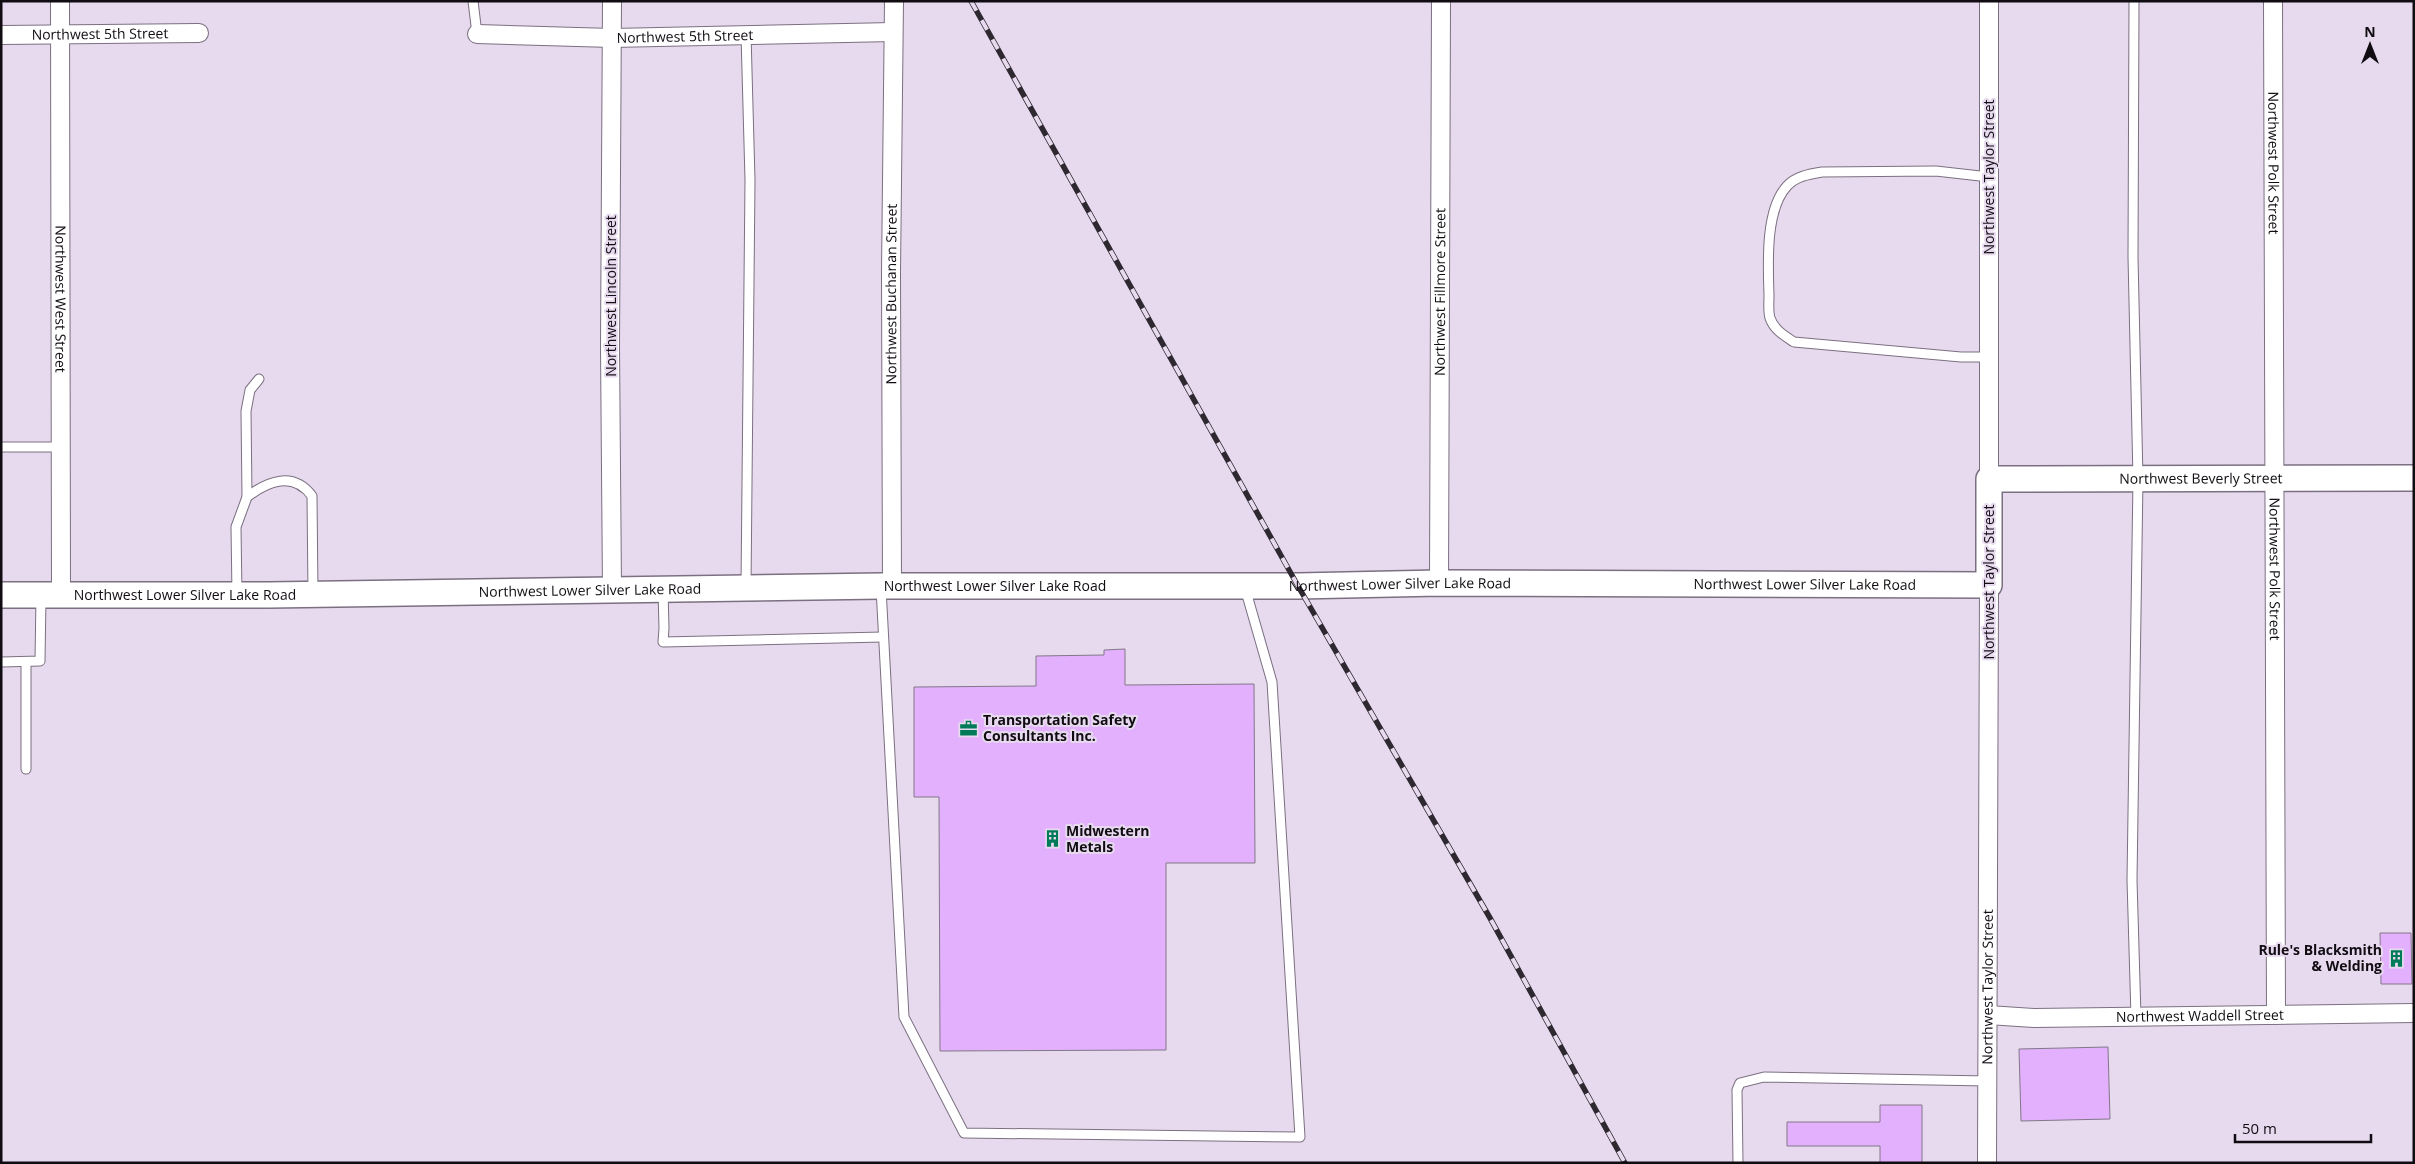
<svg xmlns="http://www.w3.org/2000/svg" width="2415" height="1164" font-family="'Open Sans',sans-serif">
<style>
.green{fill:#c9a3dc}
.building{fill:#e2b0fc;stroke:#827788}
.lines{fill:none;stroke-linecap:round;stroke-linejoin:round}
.lane-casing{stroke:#7b7081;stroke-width:11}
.street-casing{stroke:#7b7081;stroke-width:20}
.secondary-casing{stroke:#7b7081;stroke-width:28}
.lane{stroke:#fff;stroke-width:9}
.street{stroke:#fff;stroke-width:18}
.secondary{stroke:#fff;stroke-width:25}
.rail-casing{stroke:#2e2830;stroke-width:5.5}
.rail{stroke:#e7daee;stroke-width:4;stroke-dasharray:11;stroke-linecap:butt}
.labels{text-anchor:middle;stroke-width:4;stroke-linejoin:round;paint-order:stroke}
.street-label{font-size:14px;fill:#100c12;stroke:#e7daee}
.poi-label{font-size:14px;font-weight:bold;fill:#100c12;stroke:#e7daee;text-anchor:start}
</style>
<rect width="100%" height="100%" fill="#e7daee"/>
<rect class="green" x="2413" y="559" width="1" height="297"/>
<g class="building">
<polygon points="1125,649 1125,685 1254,684 1255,863 1166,863 1166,1050 940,1051 939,797 914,797 914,687 1036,686 1036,656 1104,655 1104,650"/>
<polygon points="2380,933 2411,933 2412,984 2381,984"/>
<polygon points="2108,1047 2110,1119 2021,1121 2019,1049"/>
<polygon points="1880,1105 1922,1105 1922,1163 1880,1163 1880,1146 1787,1146 1787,1122 1880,1122"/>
</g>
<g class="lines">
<defs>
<g id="lane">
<polyline points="473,1 477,34"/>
<polyline points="2134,1 2133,257 2138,479 2132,880 2136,1017"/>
<polyline points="746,34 750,180 746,586"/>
<path d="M1989,357H1961L1794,342C1785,336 1774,330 1770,318C1768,312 1769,302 1769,295C1768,264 1765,210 1787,186C1796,176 1810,174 1822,172L1936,171L1989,177"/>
<polyline points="1,447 61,447"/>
<path d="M247,497C268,481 293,471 312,496L313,594"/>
<polyline points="881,588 904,1017 964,1133 1300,1137 1272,682 1245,588"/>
<polyline points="663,590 664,628 663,642 883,637"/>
<polyline points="237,595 236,527 247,497 246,411 250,390 259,379"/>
<polyline points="1,662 40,661 41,597"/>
<polyline points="26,662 26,769"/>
<polyline points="1738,1163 1737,1090 1740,1083 1764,1077 1988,1081"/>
</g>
<g id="street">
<path id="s1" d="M60,1L61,595"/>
<polyline points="612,1 610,347 612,590"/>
<path id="s2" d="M2273,1L2276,1015"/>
<path id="s3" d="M477,34L612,38L893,32"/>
<path id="s4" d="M1,35L199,33"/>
<polyline points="1989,479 1989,1"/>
<path id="s5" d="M1439,583L1441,1"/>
<path id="s6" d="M892,586L891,272L894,1"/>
<path id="s7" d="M1988,1015L2034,1018L2414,1013"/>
<path id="s8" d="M1987,1163L1989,585"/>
</g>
<g id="secondary">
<path id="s9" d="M1,595H269L881,586H1298L1439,583L1989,585V479L2414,478"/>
</g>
</defs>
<use href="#lane" class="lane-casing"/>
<use href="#street" class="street-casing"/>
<use href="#secondary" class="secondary-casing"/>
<use href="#lane" class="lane"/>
<use href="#street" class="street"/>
<use href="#secondary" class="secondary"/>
<defs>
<polyline id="rail" points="971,1 1298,586 1490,918 1625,1163"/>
</defs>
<use href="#rail" class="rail-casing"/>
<use href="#rail" class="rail"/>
</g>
<defs>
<symbol id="office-bare" viewBox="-9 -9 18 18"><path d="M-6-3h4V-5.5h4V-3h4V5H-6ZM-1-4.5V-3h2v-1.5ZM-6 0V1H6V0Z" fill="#007b59" stroke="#e7daee" stroke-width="2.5" paint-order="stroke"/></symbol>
<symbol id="building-bare" viewBox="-9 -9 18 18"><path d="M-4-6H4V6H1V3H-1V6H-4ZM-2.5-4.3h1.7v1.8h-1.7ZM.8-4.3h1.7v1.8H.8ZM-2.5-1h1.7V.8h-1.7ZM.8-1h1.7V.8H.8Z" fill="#007b59" stroke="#e7daee" stroke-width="2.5" paint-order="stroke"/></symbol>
</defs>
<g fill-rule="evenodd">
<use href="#office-bare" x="956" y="716" width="25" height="25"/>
<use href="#building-bare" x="1040" y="826" width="25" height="25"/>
<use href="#building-bare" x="2384" y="946" width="25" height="25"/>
</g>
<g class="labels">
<g class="street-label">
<text dy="5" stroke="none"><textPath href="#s4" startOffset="99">Northwest 5th Street</textPath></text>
<text dy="5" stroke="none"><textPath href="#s3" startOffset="208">Northwest 5th Street</textPath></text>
<text dy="5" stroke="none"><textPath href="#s2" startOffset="162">Northwest Polk Street</textPath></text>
<text transform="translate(1989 177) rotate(-90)" y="5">Northwest Taylor Street</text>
<text dy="5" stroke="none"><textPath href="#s5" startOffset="291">Northwest Fillmore Street</textPath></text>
<text dy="5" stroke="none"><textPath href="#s6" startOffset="292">Northwest Buchanan Street</textPath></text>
<text transform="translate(611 296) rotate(-90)" y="5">Northwest Lincoln Street</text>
<text dy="5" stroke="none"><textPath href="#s1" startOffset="298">Northwest West Street</textPath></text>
<text dy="5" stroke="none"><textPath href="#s9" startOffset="2306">Northwest Beverly Street</textPath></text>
<text dy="5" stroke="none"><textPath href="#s2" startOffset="568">Northwest Polk Street</textPath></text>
<text transform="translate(1989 582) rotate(-90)" y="5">Northwest Taylor Street</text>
<text dy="5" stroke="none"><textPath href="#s9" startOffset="1804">Northwest Lower Silver Lake Road</textPath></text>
<text dy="5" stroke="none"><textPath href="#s9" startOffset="1399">Northwest Lower Silver Lake Road</textPath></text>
<text dy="5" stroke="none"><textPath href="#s9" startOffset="994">Northwest Lower Silver Lake Road</textPath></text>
<text dy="5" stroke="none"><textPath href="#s9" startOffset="589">Northwest Lower Silver Lake Road</textPath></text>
<text dy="5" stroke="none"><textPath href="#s9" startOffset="184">Northwest Lower Silver Lake Road</textPath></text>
<text dy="5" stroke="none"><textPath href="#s8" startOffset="176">Northwest Taylor Street</textPath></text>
<text dy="5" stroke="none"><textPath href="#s7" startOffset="212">Northwest Waddell Street</textPath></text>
</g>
<g class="poi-label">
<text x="983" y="725">Transportation Safety<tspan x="983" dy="16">Consultants Inc.</tspan></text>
<text x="1066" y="836">Midwestern<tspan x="1066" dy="16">Metals</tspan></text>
<text x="2382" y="955" text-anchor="end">Rule's Blacksmith<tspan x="2382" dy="16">&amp; Welding</tspan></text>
</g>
</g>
<rect width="2415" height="1164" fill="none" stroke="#100c12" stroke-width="5"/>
<g transform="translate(2370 45)" stroke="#e7daee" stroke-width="4" paint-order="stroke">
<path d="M0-4L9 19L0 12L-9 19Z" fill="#100c12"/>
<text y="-8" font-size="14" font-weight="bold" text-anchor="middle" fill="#100c12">N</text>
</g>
<path d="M2235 1134v8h136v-8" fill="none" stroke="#100c12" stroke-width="2.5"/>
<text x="2242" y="1134" font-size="15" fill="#100c12" stroke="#e7daee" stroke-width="4" paint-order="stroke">50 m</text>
</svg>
